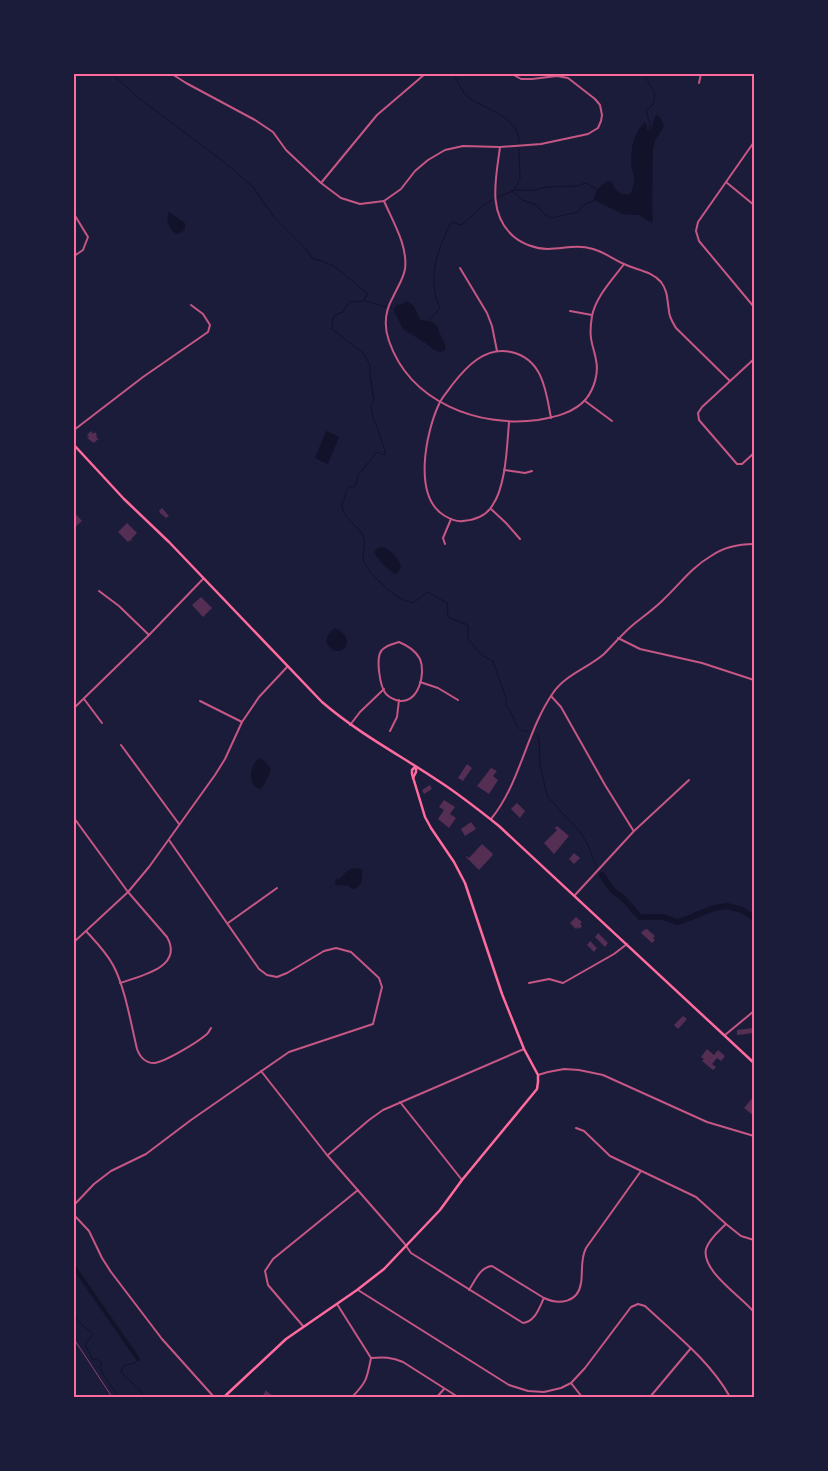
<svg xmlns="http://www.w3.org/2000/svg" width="828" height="1471" font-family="'Titillium Web',sans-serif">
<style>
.water{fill:#12122b}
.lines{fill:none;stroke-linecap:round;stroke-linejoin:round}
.stream{stroke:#12122b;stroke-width:1}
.canal{stroke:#12122b;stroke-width:4}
.river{stroke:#12122b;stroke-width:6}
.building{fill:#542f53}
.path{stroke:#ff6b9d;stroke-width:0.5}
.minor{stroke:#c65784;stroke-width:2}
.tertiary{stroke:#c65784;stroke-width:2}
.secondary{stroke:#ff6b9d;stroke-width:2.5}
.trunk{stroke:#ff6b9d;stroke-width:2.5}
.neatline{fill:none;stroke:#ff6b9d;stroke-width:2}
</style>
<rect width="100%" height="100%" fill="#1b1b3a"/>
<g class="water">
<path d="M656,115L660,117L664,126L655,141L653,148L652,209L653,220L652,223L639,215L623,214L594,200C594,191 601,186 607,181L612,182C615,190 622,198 631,193C632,189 635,183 634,178C634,175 633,173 632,170C630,153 632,134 645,122L647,125V130L650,131Z"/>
<path d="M169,212L185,223V229L181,233L176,234C169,229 165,220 169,212Z"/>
<path d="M407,301L414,306L420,320L433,322L438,327C439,336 447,342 445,350L441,352L434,350L427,344L403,329L394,311L396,305L402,304Z"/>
<polygon points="326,431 339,437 328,464 315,458"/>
<path d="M384,547L395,555L401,566L399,571L395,574C386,568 379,561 374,552L378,548Z"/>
<path d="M334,628C361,638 339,665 326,642L328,635Z"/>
<path d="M259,758L266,762L271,770L264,785L260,789C246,785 250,765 259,758Z"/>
<path d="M353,868L362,869C362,877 364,886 353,889L348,886L335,885L336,877L338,880L347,871Z"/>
</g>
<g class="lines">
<g class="stream">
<path d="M112,74L140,99L224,162L253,187L273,216L306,249L313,259C335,261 351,282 368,294L363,301L349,302L343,312L335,315L333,318L332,329L363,353L370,365V376L374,400L371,407L372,414L385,450V454L382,455L379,452L375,454L359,474L355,486L350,487L346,491C346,497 342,501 342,506C342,517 357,525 362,534C366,541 364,549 363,557C363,569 389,591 398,597C403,600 408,601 413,603L428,592L447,603L448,617L468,625V639L483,656L493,661L506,698V705C514,714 513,724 522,731H528"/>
<polyline points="644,74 655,94 653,105 646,111 650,124 648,131"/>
<path d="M455,77C459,83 462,92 468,97C485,110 520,116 519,143"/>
<polyline points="515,189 520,179 519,149"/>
<polyline points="512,191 522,200 536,205 544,214 551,218 578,212 582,206 594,200"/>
<polyline points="498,197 515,190 535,190 545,187 576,186 586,183 597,190"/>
<polyline points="365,301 386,307"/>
<polyline points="391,308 394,309"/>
<path d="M428,321L440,308C438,303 435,297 435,292C430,268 441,243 451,222L461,225C472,217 480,206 492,200"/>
<polyline points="537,735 539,739 540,765 547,796 580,832 588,845 596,866"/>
<polyline points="74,1315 78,1321 93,1334 85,1345 93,1360 96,1359 102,1363 100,1367 104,1376 119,1397"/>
<polyline points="138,1359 135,1363 123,1366 121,1372 139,1389 144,1397"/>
<polyline points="127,1397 132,1397"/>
<polyline points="134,1397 140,1397"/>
</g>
<polyline class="canal" points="74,1267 138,1359"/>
<polyline class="river" points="602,875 610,887 614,892 621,896 640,917 663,917 677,922 684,920 714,908 727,906 742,910 754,918"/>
</g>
<g class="building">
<polygon points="91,431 93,434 95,432 97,435 96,436 98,439 94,443 87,438 89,437 87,435"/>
<polygon points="162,508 169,516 166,518 160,513 159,511"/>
<polygon points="75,513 82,521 74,528 74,514"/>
<polygon points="127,523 137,533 131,539 132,540 131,541 130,540 128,542 118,532"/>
<polygon points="201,597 212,608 203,617 192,605"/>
<polygon points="467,764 472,768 463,781 458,778"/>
<polygon points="491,768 497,771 493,776 498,780 489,794 477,786"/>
<polygon points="430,785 432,789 424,794 422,790"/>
<polygon points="444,800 455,807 450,814 456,818 449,828 438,819 444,810 439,807"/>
<polygon points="517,803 525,811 520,818 511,809"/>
<polygon points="471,822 476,829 465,836 461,829"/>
<polygon points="557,826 569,836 554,854 544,843 557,830 555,828"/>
<polygon points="482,844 493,854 492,856 479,870 466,857 467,856 469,858"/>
<polygon points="574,853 580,858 574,864 569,859"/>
<polygon points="576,917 582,922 580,924 582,926 579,929 578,927 576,929 570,923"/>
<polygon points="645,929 646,930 647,929 655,936 653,938 655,940 652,943 641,933"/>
<polygon points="598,933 608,943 605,947 595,937"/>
<polygon points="590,941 597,948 594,952 587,945"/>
<polygon points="683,1016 687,1019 678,1029 674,1025"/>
<polygon points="754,1028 754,1033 737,1035 737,1030"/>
<polygon points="707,1049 714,1055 718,1050 725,1056 721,1061 717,1058 712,1064 716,1067 713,1070 702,1061 704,1059 701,1057"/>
<polygon points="754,1096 754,1116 744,1108"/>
<polygon points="265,1390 273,1396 273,1397 262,1397 265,1392"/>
</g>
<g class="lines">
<polyline class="path" points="74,1339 112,1397"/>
<g class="minor">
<polyline points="172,74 186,83 255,120 273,132 286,150 321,183 341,198 360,204 384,201 401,189 415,171 428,160 445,150 463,146 500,147 541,144 588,134 598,128 601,121 602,115 600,105 595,99 568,78 557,76 532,79 521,79 512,74"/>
<polyline points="699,83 701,74"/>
<polyline points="754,142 698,222 696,231 699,241 754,307"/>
<path d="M500,147C496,178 487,213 513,236C522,244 536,249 548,249C564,249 576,244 593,249C604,252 613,259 624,264C636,270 652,271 661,282C668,291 667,300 669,311C669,317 673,323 676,328L730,381"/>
<polyline points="726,182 754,205"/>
<polyline points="321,183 377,115 425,74"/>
<path d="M384,201C393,222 408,246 405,269C403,280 397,288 393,297C385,311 384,327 389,341C410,402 478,428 538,420C555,417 574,413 586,399C594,389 599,373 596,360C595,353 592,346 591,338C590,331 591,322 592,316C596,296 613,279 624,264"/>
<polyline points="74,214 88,237 83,250 74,256"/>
<polyline points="460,268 487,313 492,326 497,351"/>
<polyline points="570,311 592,315"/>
<polyline points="754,359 702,407 698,413 699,420 737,464 742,464 754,453"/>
<polyline points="585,401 612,421"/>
<path d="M509,422C507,446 506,487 492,506C486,516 474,520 463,521C456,522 450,519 445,516C412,497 426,432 439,404C442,397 448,391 452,385C466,367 485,346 511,352C543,359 546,391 551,418"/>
<polyline points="74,430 143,377 208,332 210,325 203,314 191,305"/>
<polyline points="504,470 525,473 532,471"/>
<polyline points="491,509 506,523 520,539"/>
<polyline points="445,544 443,538 451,519"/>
<polyline points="99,591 119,606 149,635"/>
<polyline points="618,638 640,649 702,663 754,680"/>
<path d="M399,642C408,646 415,650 420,659C426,673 419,702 400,701C395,700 390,698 386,694C380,687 375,657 382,650C386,645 393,644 399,642Z"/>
<polyline points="420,682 438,688 458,700"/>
<polyline points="551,696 561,707 605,785 633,830"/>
<polyline points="84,699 102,723"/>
<polyline points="200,701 242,722"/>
<polyline points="74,708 149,635 203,579"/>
<polyline points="350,725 360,712 384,689"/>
<polyline points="390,731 397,717 399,700"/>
<polyline points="121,745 179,824"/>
<path d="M74,818L128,892L167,937C184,967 141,976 120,983"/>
<path d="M491,819C521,782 526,732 553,693C565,675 588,668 604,654C614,644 623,633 634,624C644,616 654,609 663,600C679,585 692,567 711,556C724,547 739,544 754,544"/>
<polyline points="575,895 634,831 689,780"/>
<polyline points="228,923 277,888"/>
<path d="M86,931C96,942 106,952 113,965C125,987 131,1024 137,1049C140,1057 145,1063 154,1063C165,1062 198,1042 207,1034C209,1032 209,1031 211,1028"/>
<polyline points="74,942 128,892 149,867 215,775 225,759 242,722 259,697 288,666"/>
<polyline points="529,983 549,979 563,983 614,954 627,944"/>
<polyline points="725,1035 754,1011"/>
<path d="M261,1071L327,1155L404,1243L411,1253L523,1323C535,1322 539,1308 544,1298"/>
<polyline points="400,1102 462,1180"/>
<polyline points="576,1128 584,1131 610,1156 696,1197 726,1224 741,1236 754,1240"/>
<polyline points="328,1155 369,1120 383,1110 524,1049"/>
<polyline points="74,1205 94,1184 111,1171 146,1154 191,1120 289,1052 373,1024 382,987 379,978 351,952 336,948 324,951 287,973 277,977 267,975 259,969 169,840"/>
<polyline points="74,1215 89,1231 102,1258 111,1272 162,1339 214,1397"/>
<path d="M726,1224C719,1231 709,1239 706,1249C701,1271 741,1296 754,1312"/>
<path d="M358,1290L509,1385L528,1391L544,1392L561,1388L571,1383L585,1368L631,1307L638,1304L645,1306C675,1334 710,1361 730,1397"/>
<path d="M469,1290C475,1281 480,1267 492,1266L544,1298C559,1305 578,1303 581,1283C583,1271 580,1260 586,1248L641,1171"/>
<path d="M337,1304L371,1358C383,1357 392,1357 403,1362L458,1397"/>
<polyline points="303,1326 268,1285 265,1271 273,1259 358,1190"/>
<polyline points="571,1383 582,1397"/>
<path d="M352,1397C367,1382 367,1378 371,1358"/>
<polyline points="437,1397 444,1389"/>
<polyline points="650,1397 691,1348"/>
</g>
<polyline class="tertiary" points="538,1075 548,1072 564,1069 579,1070 603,1075 707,1122 754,1136"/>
<g class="secondary">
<polyline points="413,778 416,772 416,767"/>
<polyline points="224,1397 286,1339 357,1290 384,1269 440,1210 462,1180 537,1089 538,1082 538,1075 524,1049 502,994 465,883 454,862 431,828 425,817 412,774 412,770 415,767"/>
</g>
<path class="trunk" d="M74,445L124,499L169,542L322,702C358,733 398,754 437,780C459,794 479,810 499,826L754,1063"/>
</g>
<rect width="828" height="1471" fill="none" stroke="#1b1b3a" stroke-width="150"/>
<rect x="75" y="75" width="678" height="1321" class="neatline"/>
</svg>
